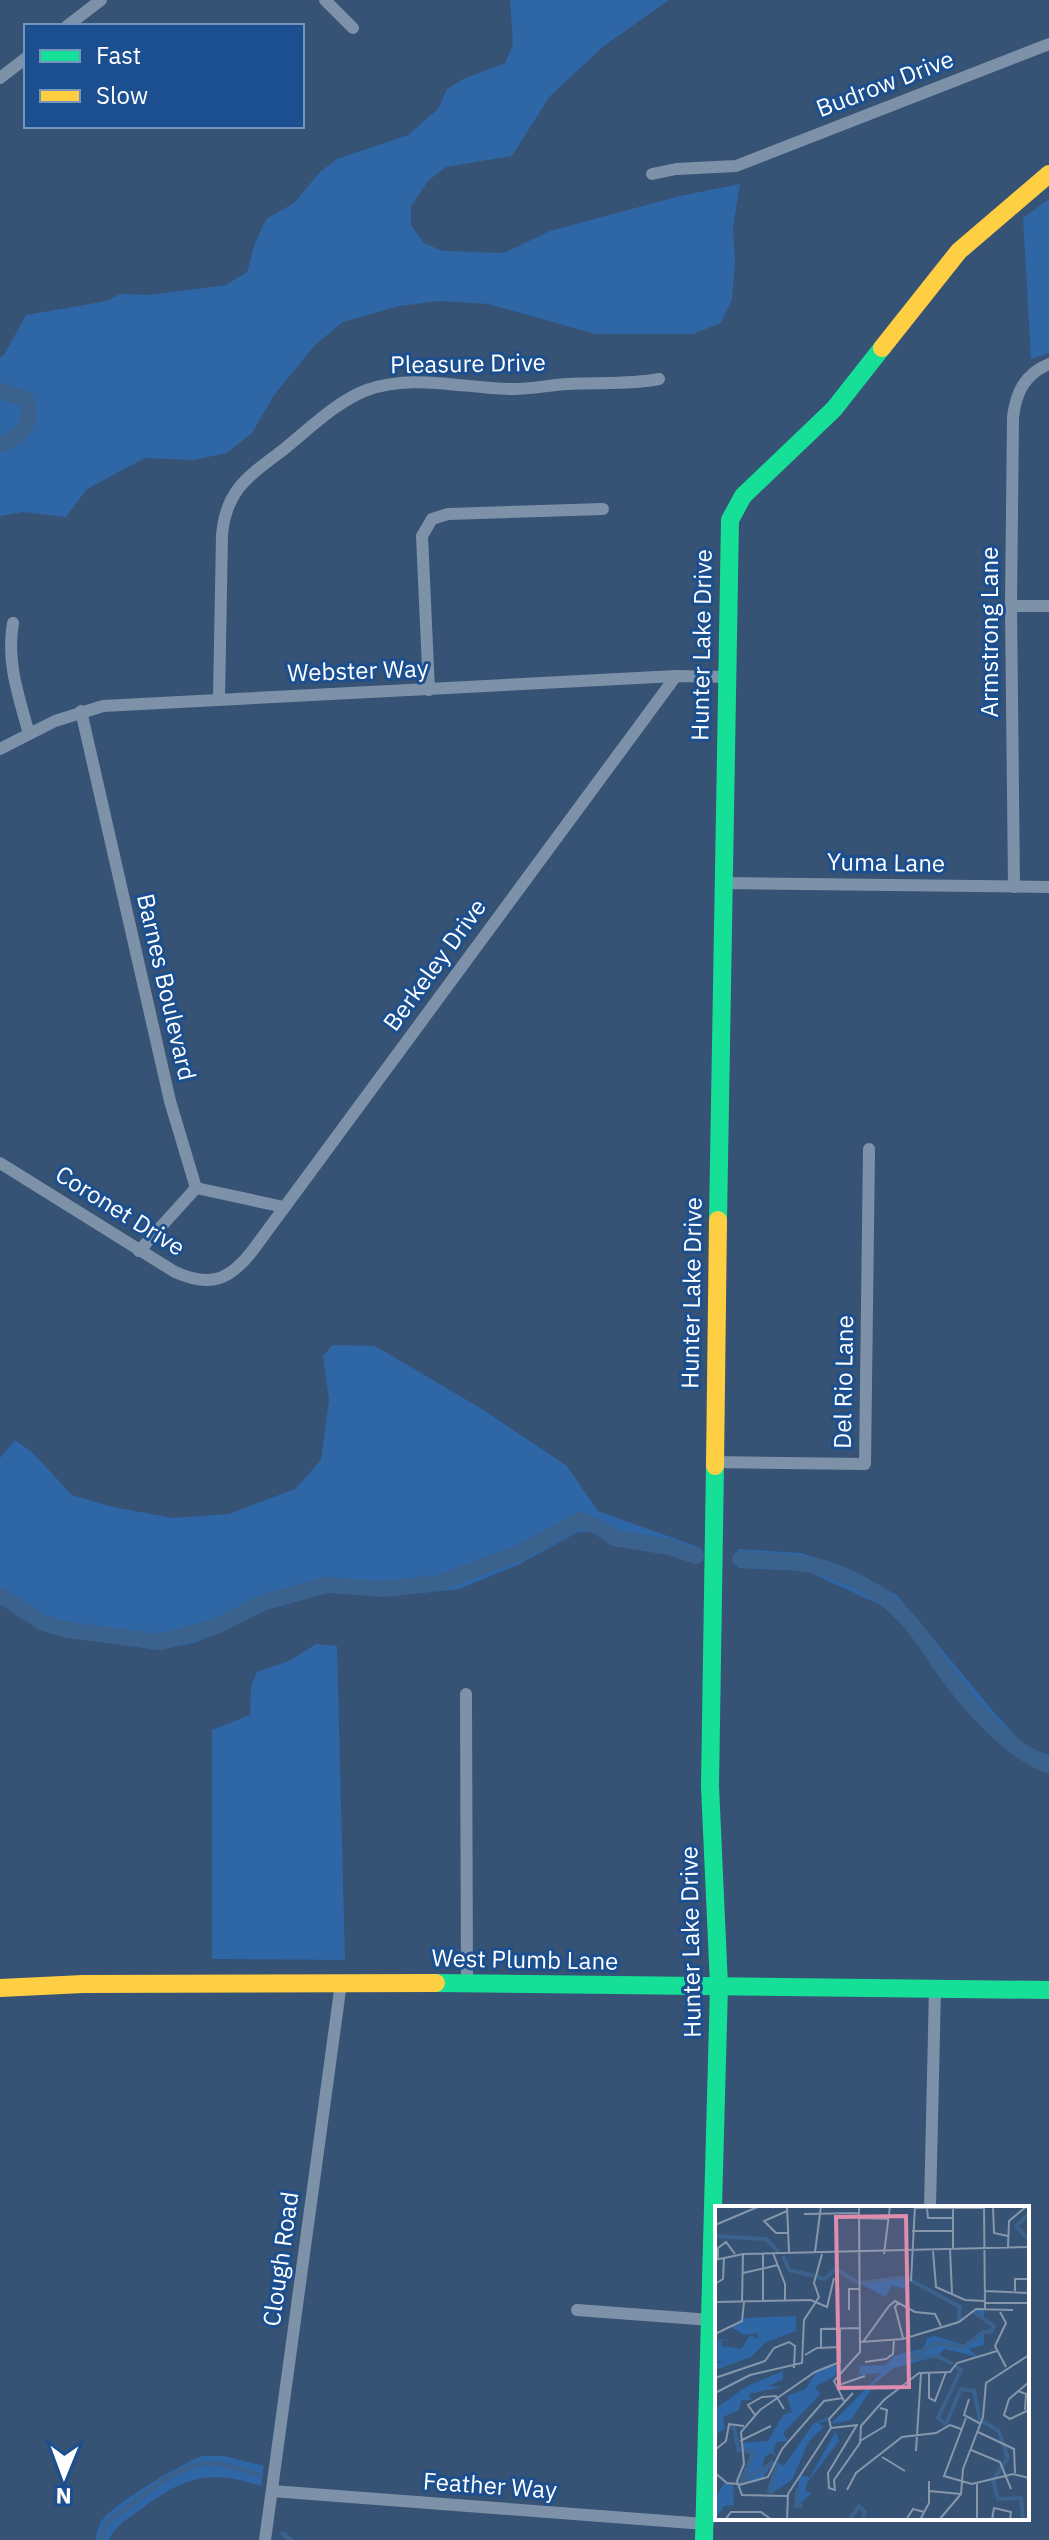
<svg xmlns="http://www.w3.org/2000/svg" width="1049" height="2540" font-family="'IBM Plex Sans',sans-serif">
<style>
.green{fill:#2f66a5}
.lines{fill:none;stroke-linecap:round;stroke-linejoin:round}
.stream{stroke:#3b618d;stroke-width:5}
.canal{stroke:#3b618d;stroke-width:16}
.street{stroke:#7d92a8;stroke-width:12}
.fast{stroke:#16e098;stroke-width:18}
.slow{stroke:#ffcf43;stroke-width:18}
.labels{text-anchor:middle;stroke-width:6;stroke-linejoin:round;paint-order:stroke}
.street-label{font-size:24px;fill:#fff;stroke:#1b4f8f}
.inset-river{fill:none;stroke:#3b618d;stroke-width:4}
.inset-road{fill:none;stroke:#8697ac;stroke-width:2}
.view{fill:#e08cad;fill-opacity:0.15;stroke:#e08cad;stroke-width:4}
.inset-edge{fill:none;stroke:#fff;stroke-width:4}
</style>
<rect width="100%" height="100%" fill="#365274"/>
<g class="green">
<polygon points="510,0 669,0 604,46 550,96 512,156 446,167 428,181 411,206 411,225 424,243 443,251 504,253 550,231 680,196 740,184 733,227 735,263 732,299 721,323 693,334 595,334 488,304 440,301 399,306 343,322 316,344 274,395 252,433 227,453 194,460 145,458 87,489 66,517 23,512 0,516 0,357 4,355 26,315 107,301 120,294 148,295 226,285 247,272 255,243 266,219 294,203 320,172 337,159 408,135 438,109 447,89 463,79 505,63 513,45"/>
<polygon points="1049,199 1049,353 1031,359 1023,218"/>
<polygon points="333,1345 375,1346 482,1409 567,1466 598,1511 701,1548 700,1561 598,1531 578,1532 518,1565 459,1589 413,1594 331,1592 267,1610 197,1642 160,1650 81,1639 43,1628 0,1600 0,1458 15,1440 32,1452 72,1495 113,1507 173,1518 229,1514 295,1489 321,1460 329,1400 323,1356"/>
<polygon points="738,1549 801,1553 842,1566 897,1595 992,1710 1025,1746 1049,1755 1049,1771 1014,1753 975,1718 891,1610 807,1571 738,1568"/>
<polygon points="316,1644 337,1646 345,1960 212,1959 212,1730 250,1715 251,1686 257,1672 289,1661"/>
<path d="M202,2456H224L264,2466L261,2486C208,2469 184,2477 140,2510C127,2519 115,2526 109,2540H95C97,2534 98,2527 101,2522C111,2505 182,2463 202,2456Z"/>
</g>
<g class="lines">
<g class="stream">
<polyline points="283,2534 291,2540"/>
<path d="M101,2540L106,2525L114,2517C142,2499 174,2465 208,2463C226,2463 242,2470 258,2475"/>
</g>
<g class="canal">
<path d="M0,391L26,399C35,422 22,437 0,445"/>
<path d="M740,1559C768,1562 797,1560 824,1568C850,1576 879,1591 898,1610C915,1625 927,1645 939,1663C967,1702 1004,1747 1049,1766"/>
<polyline points="0,1595 43,1623 67,1630 161,1642 217,1626 264,1602 327,1585 384,1589 438,1583 521,1552 580,1520 597,1526 614,1538 669,1547 696,1556"/>
</g>
<g class="street">
<polyline points="325,0 353,28"/>
<polyline points="67,26 101,0"/>
<polyline points="0,78 26,58"/>
<polyline points="652,174 676,169 736,166 1049,44"/>
<polyline points="1011,606 1049,606"/>
<path d="M13,623C6,662 19,697 29,734"/>
<polyline points="429,690 422,536 432,519 448,514 603,509"/>
<path d="M219,698L222,535C226,489 249,476 283,450C308,430 337,401 367,390C413,373 466,389 513,389C531,389 550,385 568,384C599,382 628,385 659,379"/>
<polyline points="81,711 170,1101 196,1188 139,1251"/>
<polyline points="0,749 55,721 103,706 676,676 727,677"/>
<polyline points="723,883 1049,887"/>
<path d="M1014,887L1011,606L1013,417C1016,392 1025,374 1049,364"/>
<path d="M0,1163L175,1272C211,1288 230,1280 253,1250L676,676"/>
<polyline points="196,1188 284,1207"/>
<polyline points="713,1462 865,1464 869,1149"/>
<polyline points="466,1694 467,1983"/>
<polyline points="930,2208 935,1988"/>
<polyline points="577,2310 711,2320"/>
<polyline points="272,2491 705,2524"/>
<polyline points="265,2540 341,1983"/>
</g>
<g class="fast">
<polyline points="718,1220 730,520 743,496 834,409 882,348"/>
<polyline points="436,1983 1049,1990"/>
<polyline points="704,2540 719,1986 710,1786 715,1466"/>
</g>
<g class="slow">
<polyline points="882,348 959,251 1049,174"/>
<polyline points="715,1466 718,1220"/>
<polyline points="0,1988 83,1984 436,1983"/>
</g>
</g>
<g class="labels">
<g class="street-label">
<text transform="translate(885 84) rotate(-21)" y="8">Budrow Drive</text>
<text transform="translate(468 364) rotate(-1)" y="8">Pleasure Drive</text>
<text transform="translate(990 632) rotate(-90)" y="8">Armstrong Lane</text>
<text transform="translate(702 645) rotate(-89)" y="8">Hunter Lake Drive</text>
<text transform="translate(358 671) rotate(-2)" y="8">Webster Way</text>
<text transform="translate(886 863) rotate(1)" y="8">Yuma Lane</text>
<text transform="translate(435 965) rotate(-54)" y="8">Berkeley Drive</text>
<text transform="translate(166 987) rotate(77)" y="8">Barnes Boulevard</text>
<text transform="translate(120 1211) rotate(32)" y="8">Coronet Drive</text>
<text transform="translate(692 1293) rotate(-89)" y="8">Hunter Lake Drive</text>
<text transform="translate(844 1382) rotate(-89)" y="8">Del Rio Lane</text>
<text transform="translate(691 1942) rotate(-91)" y="8">Hunter Lake Drive</text>
<text transform="translate(525 1960) rotate(1)" y="8">West Plumb Lane</text>
<text transform="translate(281 2259) rotate(-82)" y="8">Clough Road</text>
<text transform="translate(490 2486) rotate(4)" y="8">Feather Way</text>
</g>
</g>
<g transform="translate(715 2206)">
<rect width="314" height="314" fill="#365274"/>
<path d="M182,70L195,75L192,84L177,79L170,91L145,77ZM261,104H269V114L278,118L280,121L278,126L269,128V139L254,143L263,151L230,143L224,148L238,159L224,150L179,162L160,177L136,214L116,218L166,167L144,169L145,160L171,159L179,150L209,142L212,132L220,130L249,139L278,121L269,116L263,105L254,109ZM81,110V125L51,136L36,151L0,164V157L11,156L2,155L3,134L17,132L6,135L7,140L26,143L35,129L43,133L42,127L29,129L16,121L30,112ZM125,158V167L100,181L105,188L101,193L68,227L73,235L62,236L58,245L62,251L55,247L49,252L47,264L56,255H60L47,272L24,277L37,248L26,245V237L53,235L68,209L77,206L72,190L91,183L101,166ZM68,165V173L53,180L67,181L34,188L36,194H27L24,204L8,211L10,223L0,229V203L32,180ZM115,210L111,215L103,217L109,221L94,235L77,274L55,288L62,256L69,260L98,218ZM121,225L124,235L92,277L90,285L97,287L80,302L85,269L95,271ZM9,277L18,279L19,299L9,300L0,314V293Z" fill="#2f66a5"/>
<path class="inset-river" d="M314,8L301,20L314,34M0,30L51,33L64,46M68,50L74,64L99,70M102,71L109,73L121,63L143,77M146,77L190,71L245,101L244,115M238,158L222,150L192,153L222,137L249,141L268,126H276L279,120L259,106M240,160L246,164L223,212L231,218L246,183L259,185L265,214L284,225L293,252L278,274L283,293L306,292L308,314M14,221L19,222L24,246M27,244L38,247L26,276L59,256M83,282L81,300L88,299M58,287L54,285L62,258M134,314L144,300L150,306L148,314"/>
<path class="inset-road" d="M72,0L74,46M269,0L270,103M278,0L279,27L293,30M200,2H269M212,2L213,12H238M72,5L49,15L61,27H73M89,8L144,7M144,12L173,13M0,19L45,0M197,25H238M293,41L294,15L312,0M238,42V0M235,43L237,88M218,45L221,81L250,94L270,95M100,46L106,0M58,47L70,78V94M169,48L175,0M3,53V42L11,36L20,48M0,54L28,48L314,41M28,67L63,59M196,75L200,0M0,78L8,73L9,53M270,85L314,87M300,85V73H314M48,95V47M0,96L96,94L112,101L119,72M27,96L28,48M183,97L180,101L188,132M270,97H314M174,100L180,95L200,106L220,108L226,120M134,104V83H145M285,106L291,117L280,140L291,161M0,128L27,115L29,96M145,136L188,133L244,116L261,103L298,104M148,136L174,100M106,141V123L145,122M90,149L102,142L126,141M150,156L171,153L178,148L179,134M214,167V192L220,195L231,166M0,172L50,155L59,142L74,136L80,140L79,162M314,176L294,193L289,209L295,213L314,204M121,180L150,170M303,185L311,188L310,204M0,187L35,169L87,157L89,114L104,91L99,77L107,48M254,193L249,209L266,218M129,195L119,175L145,146L144,0M40,209L33,199L47,191L61,190L69,203M251,212L229,270L257,278L298,268L314,272M116,222L114,213L138,187M116,222L143,219M263,226L299,243L300,267M25,235L56,220M145,235L170,220L172,204L165,202M0,244L11,235L14,218L29,220M256,244L285,256L296,283M201,245L206,167M167,251L190,265M0,267L12,277L23,278M262,278V314M24,279L53,271L67,243L109,195L128,192M120,284L114,282L113,267L142,219M132,284L141,267L187,231L221,227L235,219L246,223M120,285L119,274L145,237L146,220L169,194L204,167L235,166L242,157L282,145M214,285L246,288M72,290L27,289L22,275L29,258L26,226L45,204L100,166L125,156V122M10,314L16,306H46L57,314M72,314L73,288L116,222M191,314L198,303L209,306M205,314L214,297V275M224,314L246,288L248,263L268,211L271,177L314,149M277,314L279,302L296,306L295,314"/>
<path class="view" d="M191,10L194,181L124,182L121,11Z"/>
<rect width="314" height="314" class="inset-edge"/>
</g>
<rect x="24" y="24" width="280" height="104" fill="#1b4f8f" stroke="#7695bc" stroke-width="2"/>
<rect x="40" y="50" width="40" height="12" fill="#16e098" stroke="#7695bc" stroke-width="2"/>
<text x="96" y="64" font-size="24" fill="#ffffff">Fast</text>
<rect x="40" y="90" width="40" height="12" fill="#ffcf43" stroke="#7695bc" stroke-width="2"/>
<text x="96" y="104" font-size="24" fill="#ffffff">Slow</text>
<g transform="translate(64 2476) rotate(181)" stroke="#1b4f8f" stroke-width="6" paint-order="stroke">
<path d="M0-6L14 30L0 20L-14 30Z" fill="#ffffff"/>
<text y="-12" font-size="22" font-weight="bold" text-anchor="middle" fill="#ffffff">N</text>
</g>
</svg>
